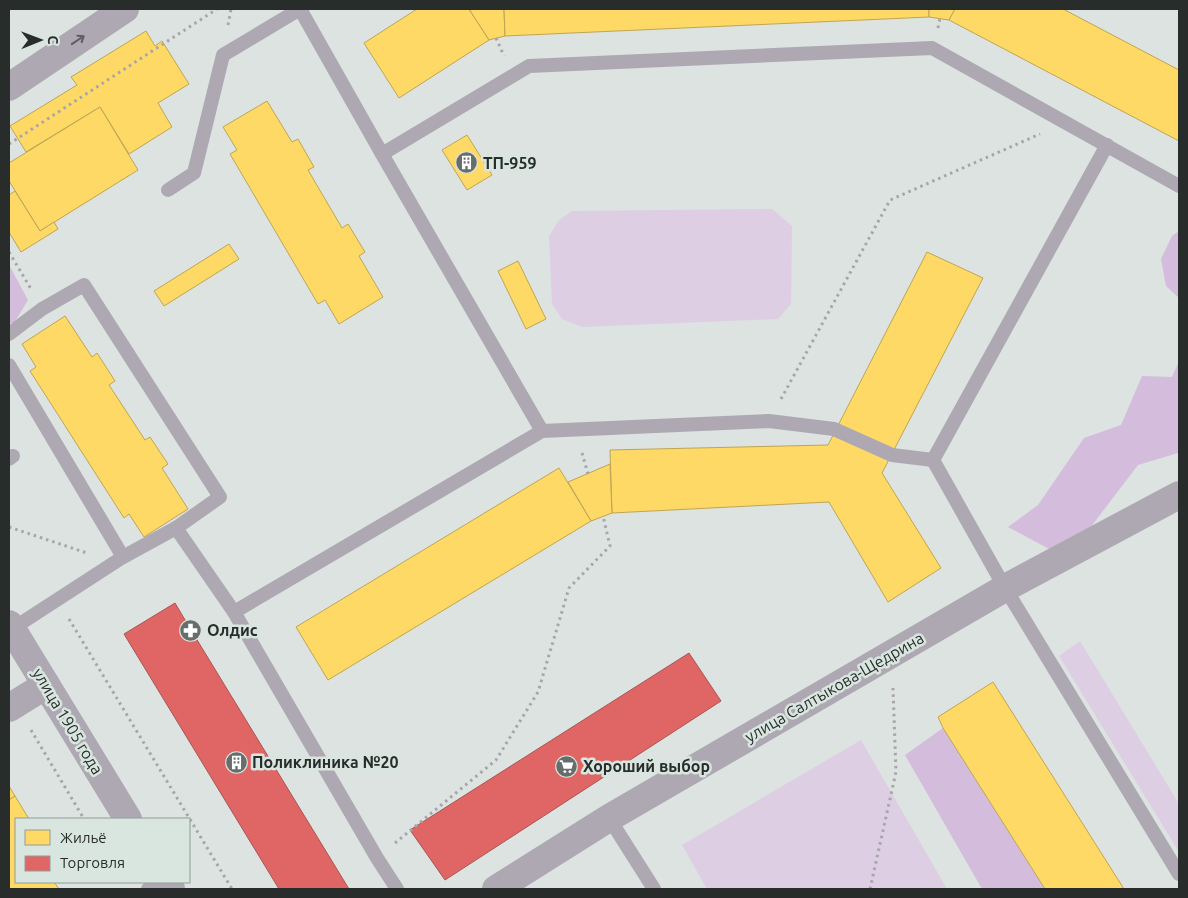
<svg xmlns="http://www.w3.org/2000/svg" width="1188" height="898" font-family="Ubuntu,sans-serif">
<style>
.green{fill:#ddcee4}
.forest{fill:#d4bcdd}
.homes{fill:#ffd966;stroke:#bea554}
.shops{fill:#e06666;stroke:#a95554}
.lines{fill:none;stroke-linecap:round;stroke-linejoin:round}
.path{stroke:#a7a5aa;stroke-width:3;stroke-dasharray:2.5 4;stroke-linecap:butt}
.service{stroke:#aea8b2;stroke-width:14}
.minor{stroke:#aea8b2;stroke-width:28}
.tertiary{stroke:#aea8b2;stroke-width:28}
.oneway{stroke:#5e5e61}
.labels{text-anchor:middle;stroke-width:5;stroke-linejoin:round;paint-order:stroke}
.poi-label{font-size:16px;font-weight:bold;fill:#282d2b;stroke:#d9e6e0;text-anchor:start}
.street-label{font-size:16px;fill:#282d2b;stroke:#d9e6e0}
</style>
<rect width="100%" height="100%" fill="#dce3e0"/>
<g class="green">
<polygon points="772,209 792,226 791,304 778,319 582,327 562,319 552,304 549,236 559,220 572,211"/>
<polygon points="1080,641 1179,804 1179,852 1059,656"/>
<polygon points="861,740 947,889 707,889 682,845"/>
</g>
<g class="forest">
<polygon points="1179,231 1179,298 1166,286 1161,259 1172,236"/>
<polygon points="9,265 28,300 14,323 9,323"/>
<polygon points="1179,361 1179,450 1178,453 1138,465 1077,545 1053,551 1008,527 1038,505 1084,438 1121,425 1142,376 1172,377"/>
<polygon points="943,728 1045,889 982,889 905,755"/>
</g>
<g class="homes">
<polygon points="417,9 469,9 489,40 399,98 364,43"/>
<polygon points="469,9 504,9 505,36 489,40"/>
<polygon points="504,9 929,9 929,17 505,36"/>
<polygon points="929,9 955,9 949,20 929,17"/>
<polygon points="955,9 1063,9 1179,70 1179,141 949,20"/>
<polygon points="146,31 155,46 162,41 189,84 158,103 172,127 129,154 100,107 26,152 10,126 77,85 71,77"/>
<polygon points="267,101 292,142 298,139 314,167 308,170 342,228 348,224 365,252 359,256 383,297 339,324 325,300 318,304 230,154 237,150 223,127"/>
<polygon points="100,107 138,170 40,231 9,181 9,163"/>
<polygon points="467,135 492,175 467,190 442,150"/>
<polygon points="15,191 40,231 54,222 58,229 21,252 9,232 9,195"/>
<polygon points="229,244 239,259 164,306 154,291"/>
<polygon points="927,252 983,278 882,473 941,568 888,602 829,502 612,513 610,450 828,445"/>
<polygon points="518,261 546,319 526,329 498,271"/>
<polygon points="65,316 92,357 97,353 115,381 109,385 145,440 150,437 168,464 162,468 188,509 144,537 129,514 124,518 30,371 36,367 22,344"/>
<polygon points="610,464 612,513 591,521 568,482"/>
<polygon points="559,468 591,521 328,680 296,627"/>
<polygon points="993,682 1124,889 1045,889 943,728 938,717"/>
<polygon points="9,786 15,796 9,800"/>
<polygon points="15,796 29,819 16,819 16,882 54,882 59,889 9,889 9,800"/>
</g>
<g class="shops">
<polygon points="175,603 191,630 349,889 279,889 124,634"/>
<polygon points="689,653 721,701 445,880 410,830"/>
</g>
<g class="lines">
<g class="path">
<polyline points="228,25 231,9"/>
<polyline points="938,28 940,18"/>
<polyline points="496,38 504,56"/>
<polyline points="9,144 217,9"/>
<polyline points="9,252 31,289"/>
<polyline points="781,399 890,200 1040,134"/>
<polyline points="582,453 588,474"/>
<polyline points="9,527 87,553"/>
<polyline points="69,619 232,889"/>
<polyline points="31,730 84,819"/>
<polyline points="395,843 496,760 538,692 569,588 610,546 603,516"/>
<polyline points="870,889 896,772 893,688"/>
</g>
<g class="service">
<polyline points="300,9 382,154 542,431"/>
<polyline points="1107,145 933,460 1005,588 1179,874"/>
<polyline points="382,154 529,66 932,48 1179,186"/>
<polyline points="168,190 194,173 223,55 300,9"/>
<polyline points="9,334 42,309 84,285 220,497 176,528 123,557 12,629"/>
<polyline points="9,365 123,557"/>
<polyline points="9,459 13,456"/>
<polyline points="176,528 234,612 377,858 397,889"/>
<polyline points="234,612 542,431 769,421 834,429 892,455 933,460"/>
<polyline points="609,818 654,889"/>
<polyline points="148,889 161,882"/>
</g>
<g class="minor">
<polyline points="9,624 128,819"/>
<polyline points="9,708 46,685"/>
<polyline points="166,882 171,889"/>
<polyline points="496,889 609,818 1005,588 1179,495"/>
</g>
<polyline class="tertiary" points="9,87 125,9"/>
</g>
<defs><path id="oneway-shaft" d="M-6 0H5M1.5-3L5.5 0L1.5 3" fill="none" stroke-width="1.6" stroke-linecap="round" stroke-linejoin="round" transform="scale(1.25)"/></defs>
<use class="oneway" href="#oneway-shaft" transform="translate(78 40) rotate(-34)"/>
<defs>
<symbol id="building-disc" viewBox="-11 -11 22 22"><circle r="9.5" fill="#676d6a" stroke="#d9e6e0"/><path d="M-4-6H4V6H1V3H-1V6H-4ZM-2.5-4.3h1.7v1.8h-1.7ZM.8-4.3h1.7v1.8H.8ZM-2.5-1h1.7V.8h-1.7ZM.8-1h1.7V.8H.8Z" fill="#fff"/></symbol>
<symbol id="pharmacy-disc" viewBox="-11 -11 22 22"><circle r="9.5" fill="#676d6a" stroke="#d9e6e0"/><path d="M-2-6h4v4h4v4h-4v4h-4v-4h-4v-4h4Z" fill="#fff"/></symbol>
<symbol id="supermarket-disc" viewBox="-11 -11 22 22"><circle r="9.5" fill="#676d6a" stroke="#d9e6e0"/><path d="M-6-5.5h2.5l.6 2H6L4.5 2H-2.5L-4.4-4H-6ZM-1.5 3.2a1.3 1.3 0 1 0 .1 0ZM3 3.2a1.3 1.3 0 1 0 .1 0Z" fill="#fff"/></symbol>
</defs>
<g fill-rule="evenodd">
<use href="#building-disc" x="454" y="150" width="25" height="25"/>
<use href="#pharmacy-disc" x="178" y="618" width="25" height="25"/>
<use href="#building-disc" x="224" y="750" width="25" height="25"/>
<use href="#supermarket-disc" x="554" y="754" width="25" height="25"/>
</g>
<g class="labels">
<g class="poi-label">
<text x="483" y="169">ТП-959</text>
<text x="207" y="636">Олдис</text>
<text x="252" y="768">Поликлиника №20</text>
<text x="583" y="772">Хороший выбор</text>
</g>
<g class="street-label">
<text transform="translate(834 687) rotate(-30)" y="6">улица Салтыкова-Щедрина</text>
<text transform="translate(68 721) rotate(59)" y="6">улица 1905 года</text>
</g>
</g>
<rect width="1188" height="898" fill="none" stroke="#282d2b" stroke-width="20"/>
<rect x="15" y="818" width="175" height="65" fill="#d9e6e0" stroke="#929c98"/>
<rect x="25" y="830" width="25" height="15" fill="#ffd966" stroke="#929c98"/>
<text x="60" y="843" font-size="15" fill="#282d2b">Жильё</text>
<rect x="25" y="856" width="25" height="15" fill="#e06666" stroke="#929c98"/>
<text x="60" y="868" font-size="15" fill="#282d2b">Торговля</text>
<g transform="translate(40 40) rotate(89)" stroke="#d9e6e0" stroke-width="4" paint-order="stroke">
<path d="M0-4L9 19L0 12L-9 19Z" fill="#282d2b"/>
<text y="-8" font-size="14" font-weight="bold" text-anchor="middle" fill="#282d2b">С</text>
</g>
</svg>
